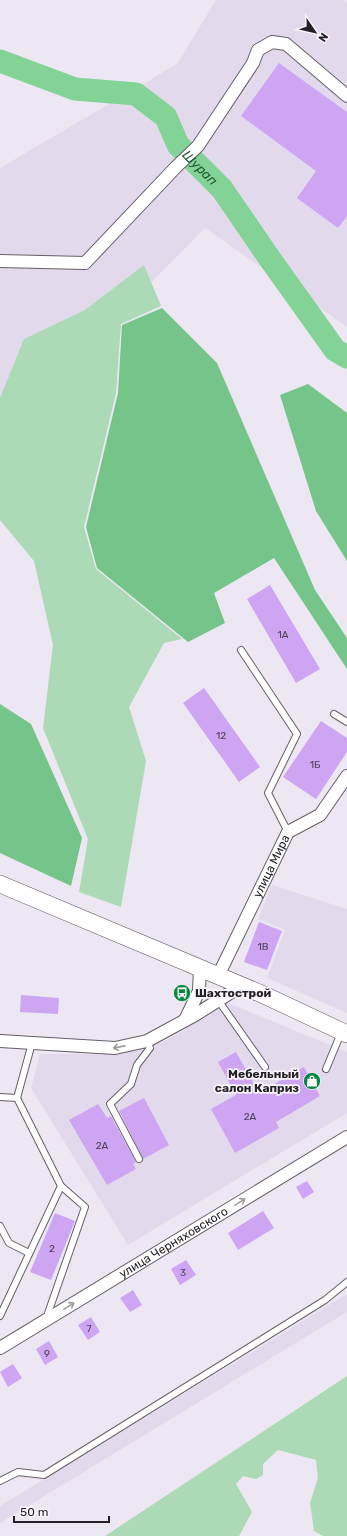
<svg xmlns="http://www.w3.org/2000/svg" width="347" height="1536" font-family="Rubik,sans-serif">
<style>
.built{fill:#e2daec}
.green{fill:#acdab6}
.forest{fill:#75c58a}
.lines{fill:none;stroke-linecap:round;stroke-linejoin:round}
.river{stroke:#83d397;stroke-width:23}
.building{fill:#cda5f3}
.service-casing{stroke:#645f69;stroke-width:8}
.minor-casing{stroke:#645f69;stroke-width:14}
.secondary-casing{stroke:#645f69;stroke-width:18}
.service{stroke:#fff;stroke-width:6}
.minor{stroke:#fff;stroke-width:12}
.secondary{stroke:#fff;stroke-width:17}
.oneway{stroke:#9c9b9d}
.labels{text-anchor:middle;stroke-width:3.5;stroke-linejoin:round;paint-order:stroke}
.number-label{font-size:10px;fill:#4e4258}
.street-label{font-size:12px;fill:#232125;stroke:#f9f4fe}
.poi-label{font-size:12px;font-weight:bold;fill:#232125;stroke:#f9f4fe;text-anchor:start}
.water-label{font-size:13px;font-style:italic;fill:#1f5831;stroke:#f9f4fe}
</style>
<rect width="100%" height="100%" fill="#ece7f2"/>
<g class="built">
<polygon points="216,0 343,0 347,3 347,327 205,228 0,436 0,168 177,64"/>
<polygon points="272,885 347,909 347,1013 267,978 285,930 258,919"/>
<polygon points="221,1000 347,1052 347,1113 128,1245 31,1088 40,1054 113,1054 149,1047 167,1040 193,1024"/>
<polygon points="347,1294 347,1312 0,1523 0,1506"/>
</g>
<g class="green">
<polygon points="144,265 161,306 121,324 116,393 84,527 96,569 182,639 164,643 129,707 146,761 121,907 79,892 88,839 43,728 53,645 34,561 0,520 0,398 24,339 85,310"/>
<polygon points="347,1376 347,1536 323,1536 314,1531 310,1503 318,1478 316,1460 278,1450 263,1464 263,1475 256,1479 243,1476 236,1484 252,1512 239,1536 105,1536"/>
</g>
<g class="forest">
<polygon points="162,308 217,363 315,590 347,638 347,669 274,558 214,593 225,623 188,642 97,568 86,527 118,393 122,325"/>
<polygon points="308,384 347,413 347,561 316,511 280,395"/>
<polygon points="0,704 31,724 82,838 71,886 0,853"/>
</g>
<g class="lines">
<path class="river" id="s1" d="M0,61L75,89L136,94L166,117L178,145L222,189L270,259L335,350L347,357"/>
</g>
<g class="building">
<polygon points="279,63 347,112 347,216 338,228 297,198 316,171 241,116"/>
<polygon points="270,585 320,669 296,683 247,599"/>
<polygon points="204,688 260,767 239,782 183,703"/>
<polygon points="321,721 347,738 347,752 316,799 283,777"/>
<polygon points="259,922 282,931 267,970 244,962"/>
<polygon points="21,995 59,998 58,1014 20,1012"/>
<polygon points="236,1052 259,1093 304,1067 320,1096 276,1122 279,1128 235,1153 211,1109 236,1095 218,1062"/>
<polygon points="144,1098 169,1145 143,1159 119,1111"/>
<polygon points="98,1104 107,1118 111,1116 136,1162 133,1164 136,1169 107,1185 69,1120"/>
<polygon points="307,1181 314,1192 303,1199 296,1187"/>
<polygon points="263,1211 274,1228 238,1250 228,1233"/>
<polygon points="55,1213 75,1221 51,1280 30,1272"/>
<polygon points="186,1260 196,1275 180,1285 171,1269"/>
<polygon points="133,1290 142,1305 130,1312 120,1298"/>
<polygon points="91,1317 100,1332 88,1340 78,1325"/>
<polygon points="49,1341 58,1357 45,1365 36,1349"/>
<polygon points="13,1364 22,1378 8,1387 0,1372"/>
</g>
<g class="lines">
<defs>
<g id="service">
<polyline points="241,650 297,734 268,793 288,832"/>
<polyline points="334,714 347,722"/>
<polyline points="218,1000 265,1067"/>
<polyline points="326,1069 341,1033"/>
<polyline points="0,1097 17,1098 32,1043"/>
<polyline points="139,1159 110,1104 131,1084 137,1065 150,1048 147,1041"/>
<polyline points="0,1226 9,1243 29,1253"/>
<polyline points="0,1316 61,1186 17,1098"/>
<polyline points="46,1319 85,1207 61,1186"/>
<polyline points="0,1481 18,1472 44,1475 325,1300 347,1282"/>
</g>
<g id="minor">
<polyline points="0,261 85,263 176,167 198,146 253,63 258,50 272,42 286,44 347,96"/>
<path id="s2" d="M218,976L288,832L320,815L347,776"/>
<polyline points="185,1020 199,991 200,968"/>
<polyline points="0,1041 115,1048 147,1041 195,1015 241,986"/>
<path id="s3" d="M0,1348L347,1137"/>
</g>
<polyline id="secondary" points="0,884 264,995 347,1034"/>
</defs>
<use href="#service" class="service-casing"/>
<use href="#minor" class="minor-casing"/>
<use href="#secondary" class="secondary-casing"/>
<use href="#service" class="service"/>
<use href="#minor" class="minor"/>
<use href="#secondary" class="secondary"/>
</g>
<defs><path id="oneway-shaft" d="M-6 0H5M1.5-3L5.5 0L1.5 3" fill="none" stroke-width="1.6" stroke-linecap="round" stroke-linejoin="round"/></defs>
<g class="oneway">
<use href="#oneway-shaft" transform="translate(119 1047) rotate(169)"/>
<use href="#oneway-shaft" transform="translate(240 1202) rotate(-31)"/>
<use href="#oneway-shaft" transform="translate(69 1306) rotate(-31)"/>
</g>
<defs>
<symbol id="bus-disc" viewBox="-11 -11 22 22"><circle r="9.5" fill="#048540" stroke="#f9f4fe"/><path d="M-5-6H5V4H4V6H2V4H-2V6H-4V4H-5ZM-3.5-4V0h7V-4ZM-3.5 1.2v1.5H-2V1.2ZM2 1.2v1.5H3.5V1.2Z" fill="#fff"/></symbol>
<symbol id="shop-disc" viewBox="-11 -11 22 22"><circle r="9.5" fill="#048540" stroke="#f9f4fe"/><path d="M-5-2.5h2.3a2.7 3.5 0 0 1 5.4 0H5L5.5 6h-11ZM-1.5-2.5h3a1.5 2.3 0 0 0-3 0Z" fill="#fff"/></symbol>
</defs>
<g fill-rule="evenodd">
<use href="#bus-disc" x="172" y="983" width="20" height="20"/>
<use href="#shop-disc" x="302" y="1071" width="20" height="20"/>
</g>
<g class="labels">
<g class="number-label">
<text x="283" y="638">1А</text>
<text x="221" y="739">12</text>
<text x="315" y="768">1Б</text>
<text x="263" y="950">1В</text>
<text x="250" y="1120">2А</text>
<text x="102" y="1149">2А</text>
<text x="52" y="1252">2</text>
<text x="183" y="1276">3</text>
<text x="89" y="1332">7</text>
<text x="47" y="1357">9</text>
</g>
<g class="street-label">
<text dy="4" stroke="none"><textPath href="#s2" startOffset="122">улица Мира</textPath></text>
<text dy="4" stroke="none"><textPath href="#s3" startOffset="203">улица Черняховского</textPath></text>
</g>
<g class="poi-label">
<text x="195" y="997">Шахтострой</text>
<text x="299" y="1078" text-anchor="end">Мебельный<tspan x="299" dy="14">салон Каприз</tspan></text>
</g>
<g class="water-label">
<text dy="5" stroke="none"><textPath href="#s1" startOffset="241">Шурап</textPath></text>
</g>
</g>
<g transform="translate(315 32) rotate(124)" stroke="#f9f4fe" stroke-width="3" paint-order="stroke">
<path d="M0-3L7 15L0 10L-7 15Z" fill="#232125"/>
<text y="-6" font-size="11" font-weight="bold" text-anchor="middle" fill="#232125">N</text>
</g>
<path d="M14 1516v6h95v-6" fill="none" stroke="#232125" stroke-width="2"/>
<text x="20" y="1516" font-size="12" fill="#232125" stroke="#f9f4fe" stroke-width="3" paint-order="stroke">50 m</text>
</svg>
